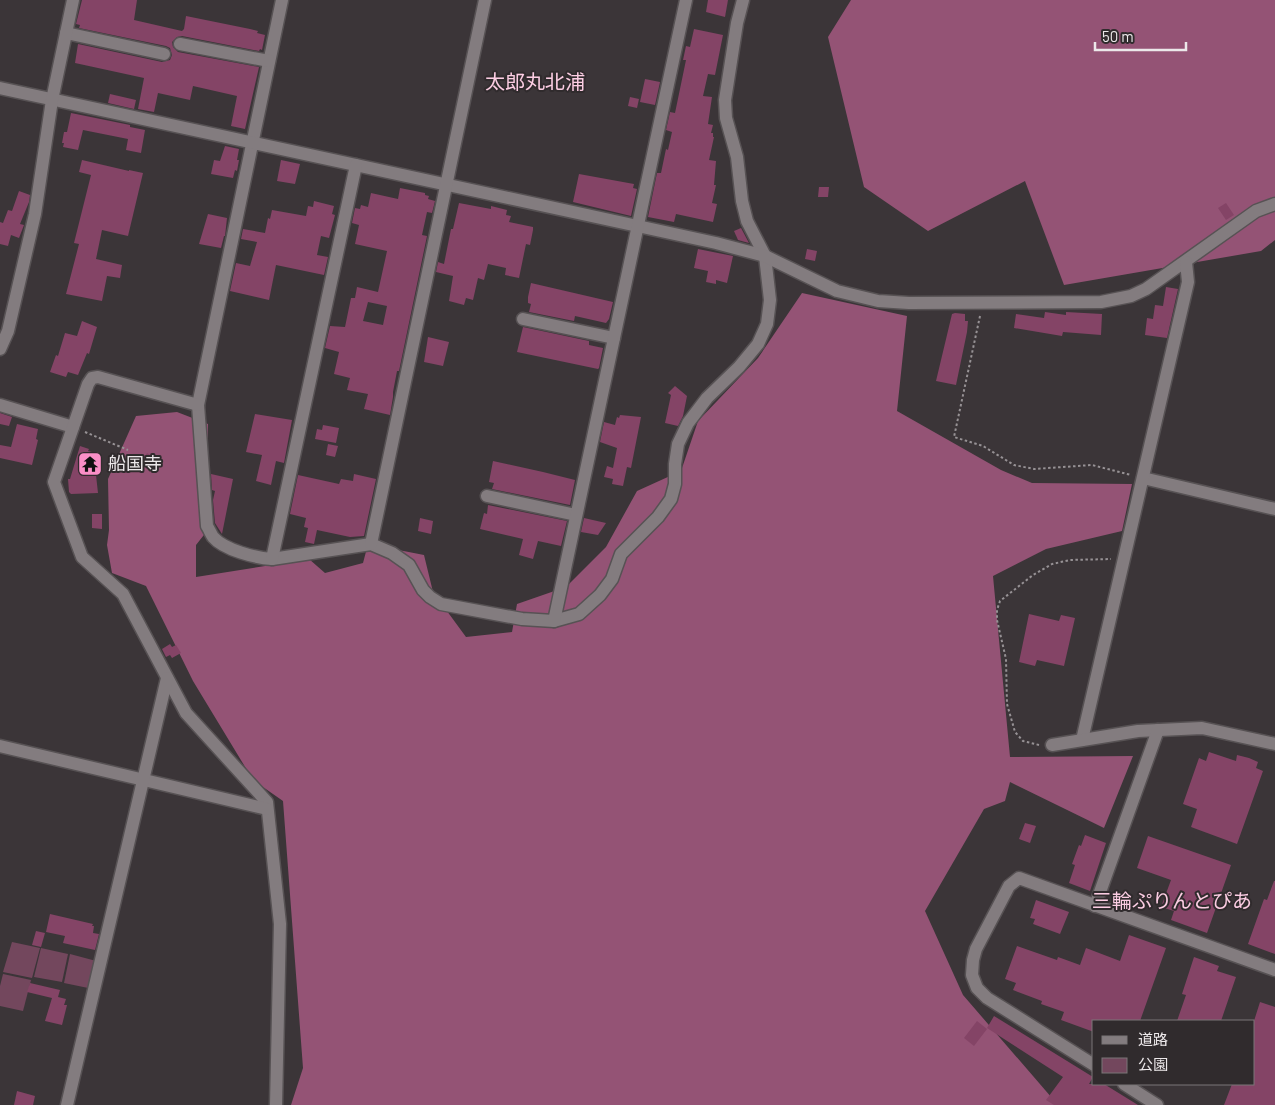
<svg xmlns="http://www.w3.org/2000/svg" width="1275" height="1105" font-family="Barlow,'Noto Sans JP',sans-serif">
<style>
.green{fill:#73475d}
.forest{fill:#945375}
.building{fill:#844466;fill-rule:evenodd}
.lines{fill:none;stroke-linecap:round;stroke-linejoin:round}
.minor-casing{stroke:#575254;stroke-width:15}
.path{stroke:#979295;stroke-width:2;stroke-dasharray:2.5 2.5;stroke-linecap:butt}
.minor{stroke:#837c7f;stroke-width:12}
.labels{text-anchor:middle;stroke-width:4;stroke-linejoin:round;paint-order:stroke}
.poi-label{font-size:18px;fill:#ece8ea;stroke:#302b2d;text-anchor:start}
.quarter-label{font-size:20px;fill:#fccde3;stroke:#302b2d}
</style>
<rect width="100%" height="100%" fill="#3b3538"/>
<g class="green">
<polygon points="12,942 40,948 32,978 3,972"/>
<polygon points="41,948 68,954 62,982 34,977"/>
<polygon points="70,954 100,962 93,989 64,983"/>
<polygon points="3,974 31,980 23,1011 0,1006 0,986"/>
</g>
<g class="forest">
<polygon points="851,0 1275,0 1275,240 1261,251 1064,285 1025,181 928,231 864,187 828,37"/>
<polygon points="802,293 907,316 897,411 1001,470 1032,483 1132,484 1122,531 1046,549 993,576 1010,757 1133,756 1104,828 1010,782 1005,801 984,809 925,911 963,995 1058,1105 291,1105 303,1068 283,801 253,780 193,681 146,586 112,573 107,545 109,530 108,479 136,416 177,412 208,424 207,531 196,545 196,577 309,559 325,573 363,563 368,544 424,555 433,592 466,637 512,632 517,604 566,587 606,547 637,491 681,471 698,421 758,358"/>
</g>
<g class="building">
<polygon points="82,0 137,0 134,20 182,31 184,29 186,16 250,29 258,31 257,33 265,35 262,50 260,49 259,51 182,36 177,37 172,42 173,47 178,52 259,67 245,129 231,126 237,96 193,86 190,100 158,93 154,112 138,109 144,78 75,63 78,44 162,62 170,60 172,55 170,48 166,46 79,28 80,25 76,24"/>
<polygon points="708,0 728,0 725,17 706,12"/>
<polygon points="694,29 723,35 715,75 708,74 703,96 712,97 708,124 713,125 711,133 713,133 713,137 714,137 709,160 716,161 714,185 716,185 712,203 717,204 713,222 676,214 674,222 648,217 657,173 661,173 666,149 668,150 672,132 666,130 670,112 675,113 686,60 683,60 686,46 690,47"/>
<polygon points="645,79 660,82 655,105 640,102"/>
<polygon points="110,94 136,100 134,109 108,103"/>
<polygon points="630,97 639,99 637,108 628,106"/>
<polygon points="71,113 130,125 130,127 145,130 141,153 126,150 128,139 83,130 78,150 63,147 64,143 62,143 64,132 67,132"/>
<polygon points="225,146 239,149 237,160 239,160 237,171 235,170 233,178 211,174 214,160 220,161"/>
<polygon points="82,160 129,171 129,170 143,173 128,236 102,230 96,259 122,265 120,278 107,276 102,301 66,294 79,244 74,243 91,175 79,172"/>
<polygon points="281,160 300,164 295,184 277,181"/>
<polygon points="579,174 634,184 633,188 637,189 631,216 573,202"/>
<polygon points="819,187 829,187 828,197 818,197"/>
<path d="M400,188L425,193V195L429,196L428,199L435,201L432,213L427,212L422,235L427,236L399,371H397L393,392V397L390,415L364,409L368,394L347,390L350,378L334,374L339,352L325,348L330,326L345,327L351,298H355L357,287L378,292L387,251L355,244L359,225L352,223L355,208L360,209L361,205L368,207L371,193L398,199ZM368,302L387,306L383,325L363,321Z"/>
<polygon points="19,191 30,195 29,202 20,224 24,225 19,238 11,235 8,246 0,244 0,222 3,223 8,210 12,211"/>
<polygon points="314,201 334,206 332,214 335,215 329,238 321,236 317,255 328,257 324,275 276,265 269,300 230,291 236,263 250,266 257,242 241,239 243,229 265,233 268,218 270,219 272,210 306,216 308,206 313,207"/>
<polygon points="459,203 491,209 491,206 507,210 506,215 511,216 509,222 533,227 533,230 530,245 526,244 519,278 505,275 506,268 488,264 484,280 478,278 473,300 466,298 464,305 449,301 453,276 436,272 438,262 444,264 451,229 453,229"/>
<polygon points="1226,203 1234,215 1226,220 1218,208"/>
<polygon points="208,214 227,218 225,236 224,236 221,248 199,244"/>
<polygon points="741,228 749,243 738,240 734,231"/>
<polygon points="698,249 733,256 727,283 716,280 716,284 706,282 708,271 694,268"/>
<polygon points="807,249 817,251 815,261 805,259"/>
<polygon points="531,283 613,302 609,319 606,323 575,316 574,321 529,312 531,304 528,303 528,297"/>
<polygon points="1166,287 1178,289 1167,338 1145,335 1147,318 1153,319 1155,305 1163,306"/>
<polygon points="1045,312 1066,315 1066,312 1102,314 1101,335 1063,332 1062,336 1014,328 1016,314 1044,318"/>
<polygon points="955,313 965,314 965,321 968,321 967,332 956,385 936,381 952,314"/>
<polygon points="82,321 97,327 89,354 87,353 78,375 68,372 66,377 50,372 56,355 58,356 65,333 77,336"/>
<polygon points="523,327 589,341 589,345 603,348 599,368 598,369 517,352"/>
<polygon points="428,337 449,342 443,366 424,362"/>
<polygon points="675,386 687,396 683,416 678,426 665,423 671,395 668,393"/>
<polygon points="0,413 12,417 9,426 0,424"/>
<polygon points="255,414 292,420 284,463 276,461 271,485 256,481 262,455 246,452"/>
<polygon points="620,415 641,417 631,468 627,467 623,486 612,484 613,479 604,477 607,466 613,468 617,448 600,442 604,422 615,425 617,417 619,418"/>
<polygon points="17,424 38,429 36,439 38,440 32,465 0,458 0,445 11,447"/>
<polygon points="323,425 339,428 336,443 315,439 317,429 322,430"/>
<polygon points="328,444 338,446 335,457 326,455"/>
<polygon points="80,446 89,449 88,451 92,452 84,476 96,475 98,493 71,494 69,492 68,479 70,479"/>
<polygon points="147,453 159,461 152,472 140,464"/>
<polygon points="493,461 543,472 575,480 570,505 492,489 494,483 489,482"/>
<polygon points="211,474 233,479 222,534 215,523 213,500 215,491 212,490"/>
<polygon points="354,474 376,479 364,536 350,537 317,530 314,544 305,542 308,528 304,527 306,518 290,514 298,475 339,484 341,479 353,481"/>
<polygon points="488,505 567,521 561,546 538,541 533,559 519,555 523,539 480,529 484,513 487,514"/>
<polygon points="92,514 102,514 102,529 92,528"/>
<polygon points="420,518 433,521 431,534 418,531"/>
<polygon points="584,518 606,523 598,535 581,532"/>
<polygon points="1029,614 1059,621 1061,615 1075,618 1064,666 1037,660 1035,666 1019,662"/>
<polygon points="170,644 172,647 176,645 181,653 172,658 170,655 166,657 162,649"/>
<polygon points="1209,752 1236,761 1237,755 1249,758 1258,762 1256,768 1263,771 1237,844 1191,827 1197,809 1183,804 1199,758 1206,761"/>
<polygon points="1025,823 1036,826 1030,843 1019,839"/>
<polygon points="1085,835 1106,843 1090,891 1069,883 1075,865 1072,864 1079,845 1081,846"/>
<polygon points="1148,836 1231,865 1207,933 1171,920 1174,911 1161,907 1171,880 1137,868"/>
<polygon points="1274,881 1275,881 1275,954 1248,944 1264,899 1267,900"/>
<polygon points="1036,900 1069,912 1060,934 1033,924 1035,919 1030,918"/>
<polygon points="50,914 93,924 92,926 94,926 93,933 99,934 95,950 63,943 65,936 46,932"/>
<polygon points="36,931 45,933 41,947 32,945"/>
<polygon points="1129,935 1166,948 1140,1021 1094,1021 1094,1032 1061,1020 1064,1012 1041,1004 1042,1001 1013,990 1016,983 1005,979 1017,946 1057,960 1058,957 1080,965 1086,948 1120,961"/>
<polygon points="1194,957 1219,966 1217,971 1236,977 1221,1021 1177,1021 1186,995 1182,994"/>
<polygon points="30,983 60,990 58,997 66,999 64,1005 67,1005 62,1025 45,1021 52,998 27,992"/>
<polygon points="1260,1002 1275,1007 1275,1105 1224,1105 1232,1084 1254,1084 1254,1021"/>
<polygon points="994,1016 1093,1077 1089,1084 1104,1084 1138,1105 1054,1105 1046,1100 1063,1077 987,1028"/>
<polygon points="977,1021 987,1029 974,1046 964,1038"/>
<polygon points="17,1091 35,1096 33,1105 14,1105"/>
</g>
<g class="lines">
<defs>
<g id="minor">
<path d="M282,0L198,405L207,526C209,529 211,534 213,537C224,550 256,558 272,559L371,544L392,553L409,565L423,590L430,597L441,604L522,619L554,621L579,614L600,595L612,579L621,554L658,517L671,499L675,484V464L678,444L688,423L707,398L739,367L758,344L767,324L770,300L765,256L747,221L742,201L737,157L726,118L725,100L737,23L743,0"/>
<polyline points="66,33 164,54"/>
<polyline points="180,44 269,61"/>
<polyline points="0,88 716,243 765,256 837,291 878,301 909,303 1101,302 1131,296 1146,289 1256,211 1275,204"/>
<polyline points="523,319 614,338"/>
<polyline points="0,349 8,331 35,214 52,100 73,0"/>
<polyline points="0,405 73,427"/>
<polyline points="198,405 98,377 92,378 88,384 54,482 82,557 123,594 186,713 267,802 280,924 276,1105"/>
<polyline points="1143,478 1275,509"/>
<polyline points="487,496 576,515"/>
<polyline points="371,544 485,0"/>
<polyline points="272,559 356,165"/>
<path d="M554,621C597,414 642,207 686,0"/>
<polyline points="1082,740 1188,282 1186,262"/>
<polyline points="1052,745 1138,731 1202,728 1275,744"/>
<polyline points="0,746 267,809"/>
<polyline points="1095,906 1158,730"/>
<polyline points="1094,1065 987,998 977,988 972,975 973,960 976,949 1009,886 1019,878 1275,970"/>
<polyline points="1124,1084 1157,1105"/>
<polyline points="67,1105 167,678"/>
</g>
</defs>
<use href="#minor" class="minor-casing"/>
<g class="path">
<polyline points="980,316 954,437 983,446 1014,465 1034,469 1092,465 1131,475"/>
<polyline points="85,432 128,450"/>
<polyline points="1039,745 1023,741 1015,732 1007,704 1006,659 997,620 997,610 1000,601 1033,575 1052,564 1070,560 1111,559"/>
</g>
<use href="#minor" class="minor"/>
</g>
<defs>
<symbol id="temple-square" viewBox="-11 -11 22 22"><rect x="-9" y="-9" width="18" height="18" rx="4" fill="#fa8fc7" stroke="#302b2d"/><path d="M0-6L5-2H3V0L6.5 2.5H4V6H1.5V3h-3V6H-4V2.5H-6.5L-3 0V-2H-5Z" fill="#111"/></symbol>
</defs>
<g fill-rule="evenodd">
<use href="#temple-square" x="76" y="450" width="28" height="28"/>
</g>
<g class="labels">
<g class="poi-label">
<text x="108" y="470">船国寺</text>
</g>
<g class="quarter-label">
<text x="535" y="89">太郎丸北浦</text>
<text x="1172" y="908">三輪ぷりんとぴあ</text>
</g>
</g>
<rect x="1092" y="1020" width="162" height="65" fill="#302b2d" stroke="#7b7779"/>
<rect x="1102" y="1036" width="25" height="8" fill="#837c7f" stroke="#7b7779"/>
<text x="1138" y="1045" font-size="15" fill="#ece8ea">道路</text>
<rect x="1102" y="1058" width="25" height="15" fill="#73475d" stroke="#7b7779"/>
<text x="1138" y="1070" font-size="15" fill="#ece8ea">公園</text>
<path d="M1095 42v8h91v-8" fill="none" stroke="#ece8ea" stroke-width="2.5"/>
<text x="1102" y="42" font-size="15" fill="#ece8ea" stroke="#302b2d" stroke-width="4" paint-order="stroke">50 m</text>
</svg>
